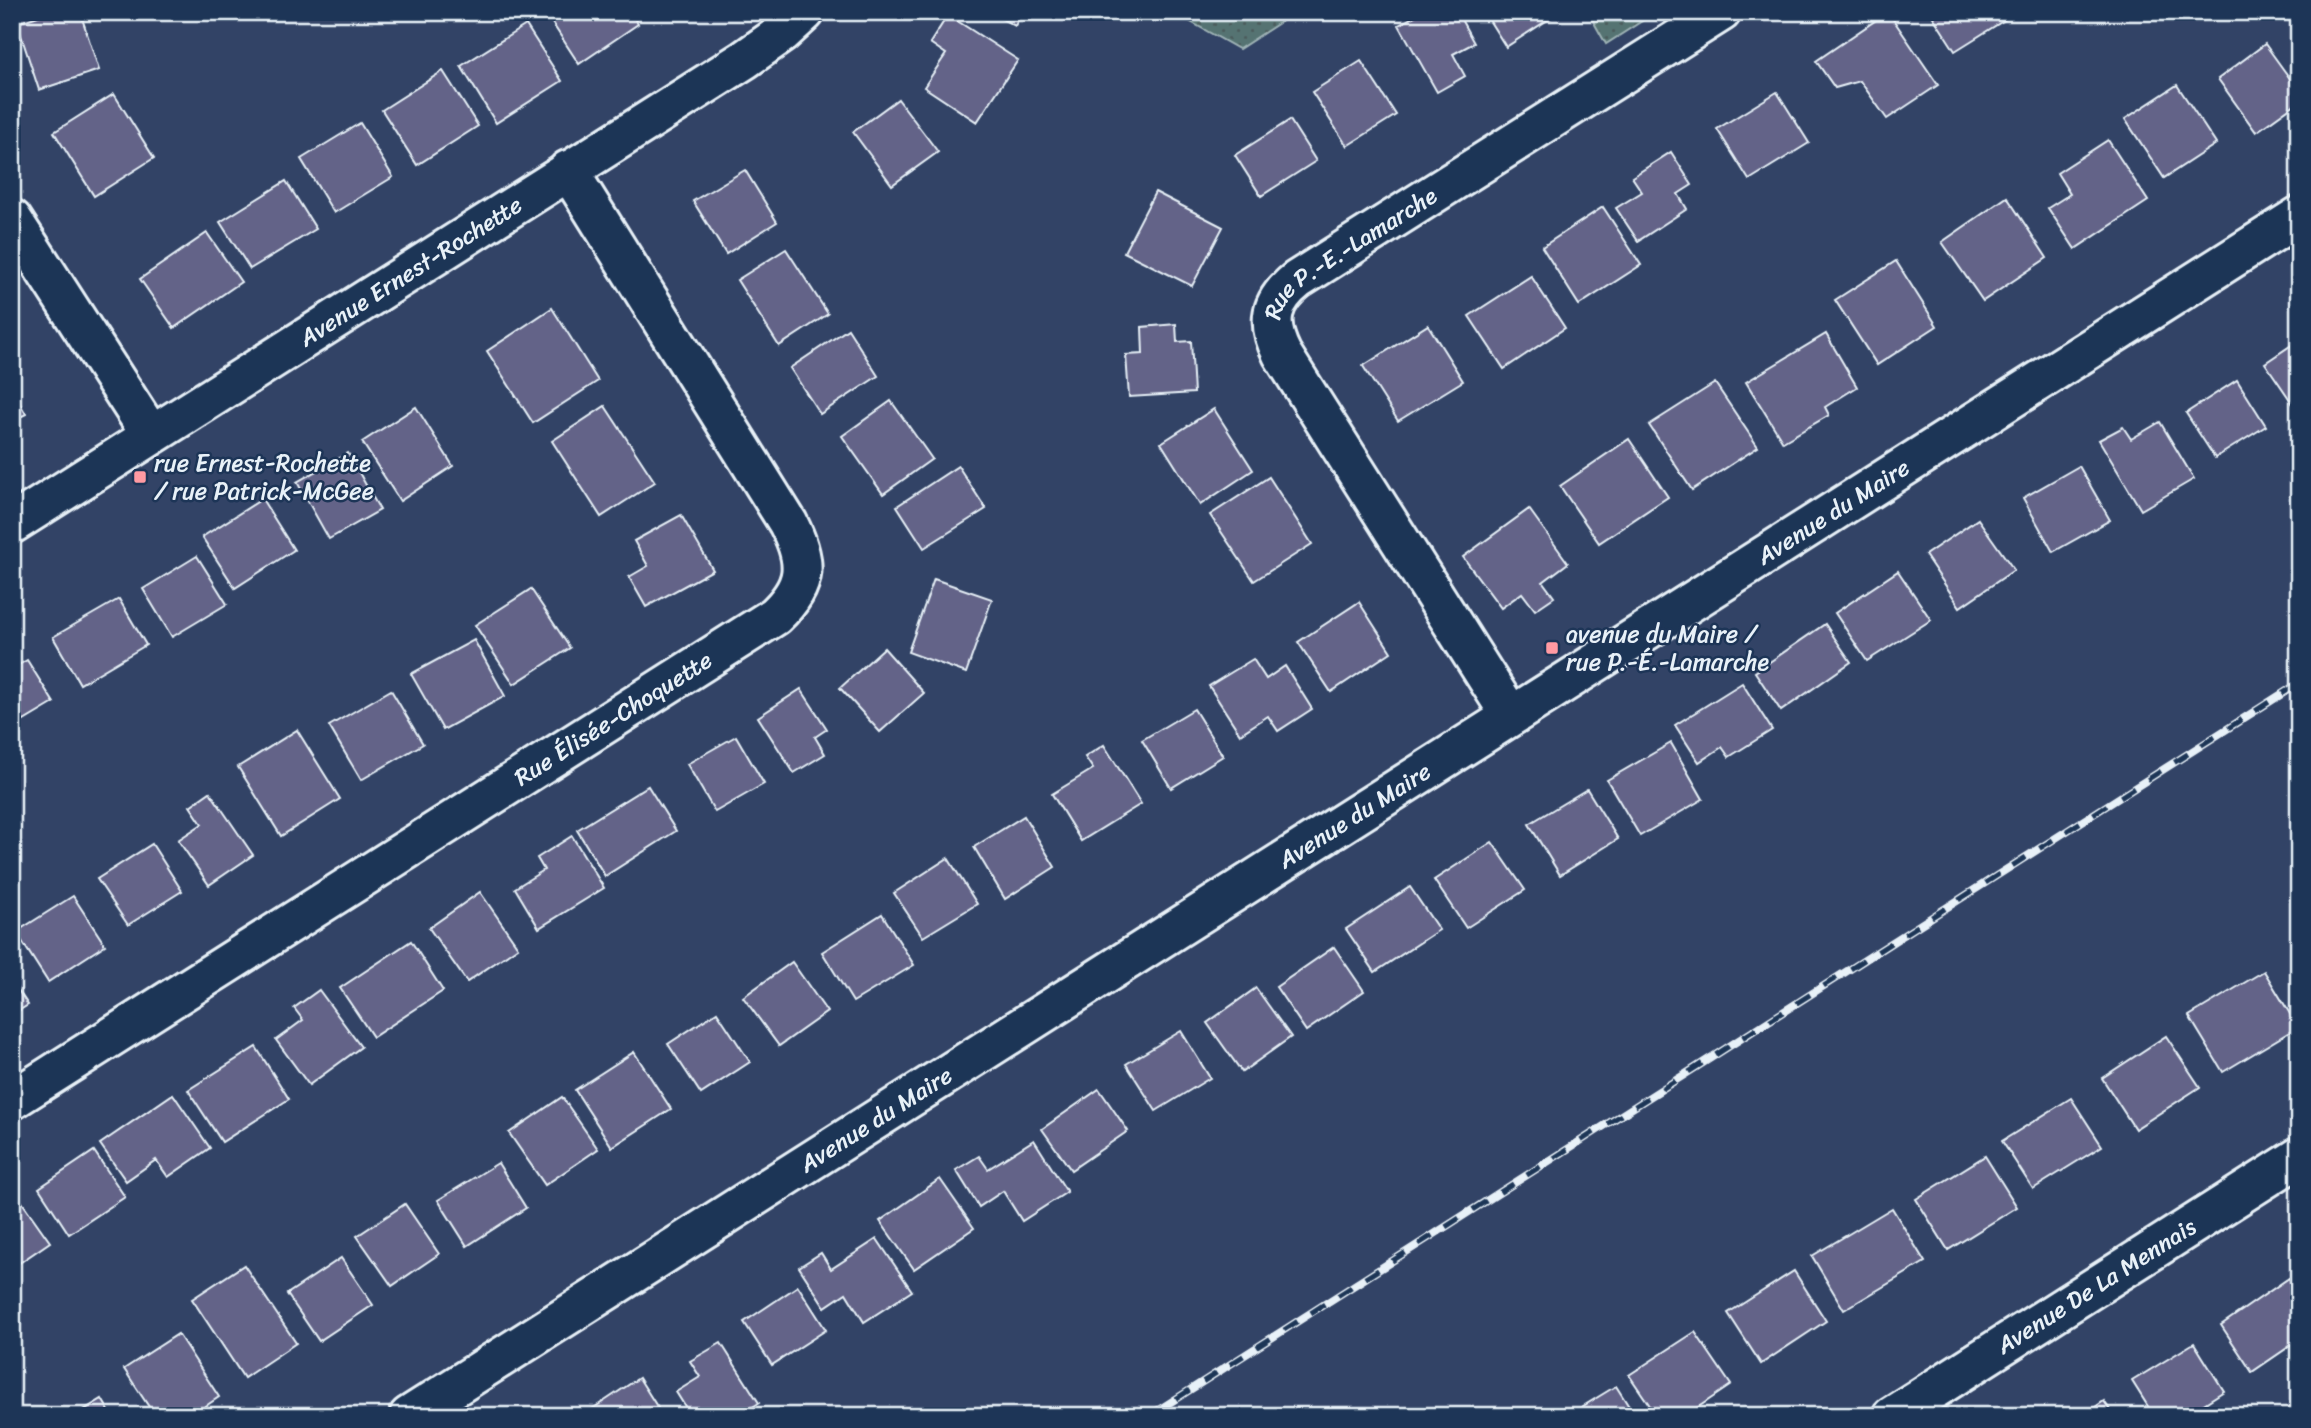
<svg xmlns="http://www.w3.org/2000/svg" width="2311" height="1428" font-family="Sriracha,sans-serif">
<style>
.green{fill:url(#green-dots);stroke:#9eb2b5;stroke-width:2}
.building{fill:#636488;stroke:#e8f1f8;stroke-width:2}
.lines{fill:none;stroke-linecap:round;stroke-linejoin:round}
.street-casing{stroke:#e8f1f8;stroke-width:44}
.street{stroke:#1d3557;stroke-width:38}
.rail-casing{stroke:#e8f1f8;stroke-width:8}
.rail{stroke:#1d3557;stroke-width:5;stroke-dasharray:16;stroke-linecap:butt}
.poi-dot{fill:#ff9aa2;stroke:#1d3557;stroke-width:2.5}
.labels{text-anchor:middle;stroke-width:5;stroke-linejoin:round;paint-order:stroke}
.street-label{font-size:24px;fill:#e8f1f8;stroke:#1d3557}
.poi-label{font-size:24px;fill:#e8f1f8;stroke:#1d3557;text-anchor:start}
</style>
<defs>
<pattern id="green-dots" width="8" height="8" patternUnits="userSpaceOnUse" patternTransform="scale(1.75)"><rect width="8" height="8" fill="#547372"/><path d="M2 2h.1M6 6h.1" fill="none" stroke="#4c5b5c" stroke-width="1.8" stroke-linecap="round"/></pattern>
</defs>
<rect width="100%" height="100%" fill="#324366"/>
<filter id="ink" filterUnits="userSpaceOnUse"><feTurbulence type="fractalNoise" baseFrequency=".0143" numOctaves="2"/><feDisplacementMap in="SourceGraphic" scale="14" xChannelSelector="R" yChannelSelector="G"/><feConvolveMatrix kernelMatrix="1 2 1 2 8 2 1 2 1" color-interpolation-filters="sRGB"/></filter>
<g filter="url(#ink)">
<g class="green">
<polygon points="1173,12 1296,12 1239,49"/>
<polygon points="1588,12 1656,12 1606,44"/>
</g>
<g class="building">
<polygon points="50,12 80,12 99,70 39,90 17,23"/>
<polygon points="545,12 630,12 638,24 579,64"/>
<polygon points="989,12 1022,12 1015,26"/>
<polygon points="1422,12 1457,12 1474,43 1453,54 1465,76 1437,92 1399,25"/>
<polygon points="1484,12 1560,12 1506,47"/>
<polygon points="1888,12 1938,85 1887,119 1860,81 1835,88 1816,61"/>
<polygon points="1930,12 2012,12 2014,14 1955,51"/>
<polygon points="948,15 1018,60 977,122 924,87 946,54 930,43"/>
<polygon points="526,25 562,81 496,123 461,66"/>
<polygon points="2265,44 2299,91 2299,101 2256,132 2218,79"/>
<polygon points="1361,61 1396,115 1347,146 1312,92"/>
<polygon points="443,71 478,126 417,165 382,110"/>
<polygon points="2177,85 2216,144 2164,178 2125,119"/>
<polygon points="1777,92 1809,143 1749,180 1717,129"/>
<polygon points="114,94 154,158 94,196 54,132"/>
<polygon points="898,99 938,152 892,185 853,132"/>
<polygon points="1290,120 1316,161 1261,196 1235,155"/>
<polygon points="360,123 393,177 334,213 301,159"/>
<polygon points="2108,140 2148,201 2075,249 2048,208 2070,194 2057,173"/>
<polygon points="1671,152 1692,185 1678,194 1687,209 1638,241 1616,208 1642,192 1632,177"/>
<polygon points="745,170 777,222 726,254 693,201"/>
<polygon points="286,181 316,229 250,269 220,222"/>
<polygon points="1155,192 1223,227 1192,286 1124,252"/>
<polygon points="2007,197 2047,258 1983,301 1942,242"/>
<polygon points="1603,207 1641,265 1579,305 1542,247"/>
<polygon points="207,233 241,282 174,328 140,279"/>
<polygon points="786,249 828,314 779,346 737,280"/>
<polygon points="1896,261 1937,326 1877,365 1835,300"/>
<polygon points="1531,276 1565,328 1504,369 1469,316"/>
<polygon points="552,308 598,381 533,423 487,351"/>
<polygon points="1176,324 1177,342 1191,341 1194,393 1129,397 1126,355 1143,354 1142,327"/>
<polygon points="1428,325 1463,381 1398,421 1363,366"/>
<polygon points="848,329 878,376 820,414 790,368"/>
<polygon points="1826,334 1857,387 1825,407 1829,415 1783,442 1746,382"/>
<polygon points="2299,340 2299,413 2265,363"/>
<polygon points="2237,380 2266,426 2215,458 2186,413"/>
<polygon points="1715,383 1758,447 1692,490 1649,425"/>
<polygon points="12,390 26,414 12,421"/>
<polygon points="891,401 932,459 883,494 842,436"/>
<polygon points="605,406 655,482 601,517 552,441"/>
<polygon points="416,407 453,466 400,501 362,442"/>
<polygon points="1214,409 1253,470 1200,505 1161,443"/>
<polygon points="2160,422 2194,479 2141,510 2099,440 2123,427 2131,439"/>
<polygon points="1629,439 1668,497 1599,543 1560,486"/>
<polygon points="348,453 380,510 329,539 297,482"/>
<polygon points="958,466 986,509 924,548 897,506"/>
<polygon points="2079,466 2110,520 2053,552 2023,498"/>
<polygon points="1269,477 1312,544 1254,581 1210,515"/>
<polygon points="262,499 294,550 235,588 202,537"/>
<polygon points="1529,509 1568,563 1543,582 1554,597 1535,610 1522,593 1501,608 1463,557"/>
<polygon points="681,515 713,570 646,607 629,577 648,566 634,541"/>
<polygon points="1978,519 2014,570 1960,607 1925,555"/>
<polygon points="197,556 227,604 172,637 143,589"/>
<polygon points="1898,571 1931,620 1867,661 1835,613"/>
<polygon points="934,579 992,599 966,673 908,652"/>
<polygon points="531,589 570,648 514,684 475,625"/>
<polygon points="119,599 146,645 80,684 53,637"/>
<polygon points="1359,602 1391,652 1331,692 1298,642"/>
<polygon points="1825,624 1851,662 1781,711 1755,672"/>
<polygon points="474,640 505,696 443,730 411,674"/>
<polygon points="884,648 924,693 880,732 840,688"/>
<polygon points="1253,659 1266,679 1285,666 1312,709 1278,731 1268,716 1240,734 1209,686"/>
<polygon points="27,660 54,703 12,728 12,669"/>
<polygon points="1742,683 1772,730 1729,757 1722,747 1699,762 1675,725"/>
<polygon points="801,689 827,729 815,737 825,754 794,773 758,717"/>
<polygon points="391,690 423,744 361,780 329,726"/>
<polygon points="1194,709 1223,756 1171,788 1142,740"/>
<polygon points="297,730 340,799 281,836 238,767"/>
<polygon points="736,736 764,784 715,812 687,764"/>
<polygon points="1671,743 1703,799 1640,836 1607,780"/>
<polygon points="1104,745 1141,804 1081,841 1052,794 1093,769 1085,757"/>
<polygon points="648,786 676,831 605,876 577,830"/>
<polygon points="1587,789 1618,839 1560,875 1529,824"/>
<polygon points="210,792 253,855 209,885 178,840 202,824 190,806"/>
<polygon points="1024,816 1055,867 1005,899 974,847"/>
<polygon points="572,836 604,888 539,928 515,888 544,870 537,858"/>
<polygon points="1492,842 1525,890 1466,928 1434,880"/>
<polygon points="152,844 182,891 128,925 97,879"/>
<polygon points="948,858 977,904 923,937 894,893"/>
<polygon points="1410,887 1439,930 1375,972 1346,929"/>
<polygon points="480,892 518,947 467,982 429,928"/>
<polygon points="73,896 105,945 48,982 16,932"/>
<polygon points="882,914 914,965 853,1002 822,952"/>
<polygon points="411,941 443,991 373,1037 340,988"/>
<polygon points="1334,947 1364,991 1306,1031 1276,987"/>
<polygon points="792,962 827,1012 779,1046 743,997"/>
<polygon points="2264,971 2298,1027 2223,1072 2189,1016"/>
<polygon points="12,981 28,1005 12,1015"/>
<polygon points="1256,988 1291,1037 1242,1072 1207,1023"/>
<polygon points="319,990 361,1047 309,1085 276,1040 303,1020 294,1008"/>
<polygon points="717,1012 750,1062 701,1094 668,1044"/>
<polygon points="1181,1031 1210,1078 1156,1111 1126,1064"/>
<polygon points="2166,1036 2200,1087 2135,1129 2102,1078"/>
<polygon points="256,1047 289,1099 222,1142 188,1090"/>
<polygon points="634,1052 671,1109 612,1147 575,1090"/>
<polygon points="1099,1089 1128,1131 1071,1170 1042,1129"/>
<polygon points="173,1094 210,1148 168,1177 156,1160 126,1181 100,1144"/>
<polygon points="562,1097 598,1149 545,1185 509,1133"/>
<polygon points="2071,1098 2102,1146 2033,1189 2002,1141"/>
<polygon points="1034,1140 1067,1192 1022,1221 1003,1191 979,1207 956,1170 979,1156 988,1169"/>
<polygon points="94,1151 125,1197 69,1234 39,1188"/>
<polygon points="1985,1156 2017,1207 1948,1250 1916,1199"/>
<polygon points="498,1163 526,1208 467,1246 438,1200"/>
<polygon points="940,1179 974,1228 914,1269 880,1221"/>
<polygon points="12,1188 50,1242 12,1268"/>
<polygon points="405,1204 439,1254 392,1286 357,1236"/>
<polygon points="1892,1208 1925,1262 1844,1310 1812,1256"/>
<polygon points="877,1239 912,1291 864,1322 846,1293 825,1307 799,1267 821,1253 831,1269"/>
<polygon points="341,1258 373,1305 319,1341 287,1294"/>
<polygon points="244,1265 296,1343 244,1378 192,1299"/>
<polygon points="1794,1271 1826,1321 1761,1364 1728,1313"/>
<polygon points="2289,1278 2299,1293 2299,1340 2252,1372 2221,1325"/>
<polygon points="798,1286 826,1330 772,1365 744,1322"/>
<polygon points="1695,1332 1731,1385 1685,1416 1657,1416 1629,1375"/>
<polygon points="178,1334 219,1397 191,1416 155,1416 124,1369"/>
<polygon points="721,1343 759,1403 738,1416 691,1416 676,1392 700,1377 690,1361"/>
<polygon points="2194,1343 2224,1391 2185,1416 2154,1416 2132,1381"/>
<polygon points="639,1378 663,1416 581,1416 606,1400"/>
<polygon points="1616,1386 1635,1416 1567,1416"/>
<polygon points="102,1399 112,1416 74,1416"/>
<polygon points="2104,1401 2114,1416 2082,1416"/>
</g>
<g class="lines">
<defs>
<g id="street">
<polyline points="12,219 151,435"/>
<path id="s1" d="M12,524L744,60L781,34L805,12"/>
<path id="s2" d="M1511,716L1282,354C1266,322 1270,302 1297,280L1721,12"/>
<path id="s3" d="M12,1100L775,616C808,585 808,562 788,523L568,170"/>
<path id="s4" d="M409,1416L2299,216"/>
<path id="s5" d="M1892,1416L2299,1157"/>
</g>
</defs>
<use href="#street" class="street-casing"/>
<use href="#street" class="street"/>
<defs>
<polyline id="rail" points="1149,1416 2299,683"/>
</defs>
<use href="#rail" class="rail-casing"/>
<use href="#rail" class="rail"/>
</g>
</g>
<g class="poi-dot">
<rect x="133" y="470" width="14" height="14" rx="3.5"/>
<rect x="1545" y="641" width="14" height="14" rx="3.5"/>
</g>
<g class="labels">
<g class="street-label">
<text dy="8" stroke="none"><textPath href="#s2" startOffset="570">Rue P.-E.-Lamarche</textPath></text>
<text dy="8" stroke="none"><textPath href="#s1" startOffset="472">Avenue Ernest-Rochette</textPath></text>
<text dy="8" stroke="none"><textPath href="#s4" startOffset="1687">Avenue du Maire</textPath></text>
<text dy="8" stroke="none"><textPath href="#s3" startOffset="712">Rue Élisée-Choquette</textPath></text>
<text dy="8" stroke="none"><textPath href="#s4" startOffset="1120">Avenue du Maire</textPath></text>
<text dy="8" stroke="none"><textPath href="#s4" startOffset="553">Avenue du Maire</textPath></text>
<text dy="8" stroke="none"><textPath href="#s5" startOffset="242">Avenue De La Mennais</textPath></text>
</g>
<g class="poi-label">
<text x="154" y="471">rue Ernest-Rochette<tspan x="154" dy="28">/ rue Patrick-McGee</tspan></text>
<text x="1566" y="642">avenue du Maire /<tspan x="1566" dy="28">rue P.-É.-Lamarche</tspan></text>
</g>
</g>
<rect width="2311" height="1428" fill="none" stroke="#1d3557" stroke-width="42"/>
<rect x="21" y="21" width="2269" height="1386" fill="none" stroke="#e8f1f8" stroke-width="2.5" filter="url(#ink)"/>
</svg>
